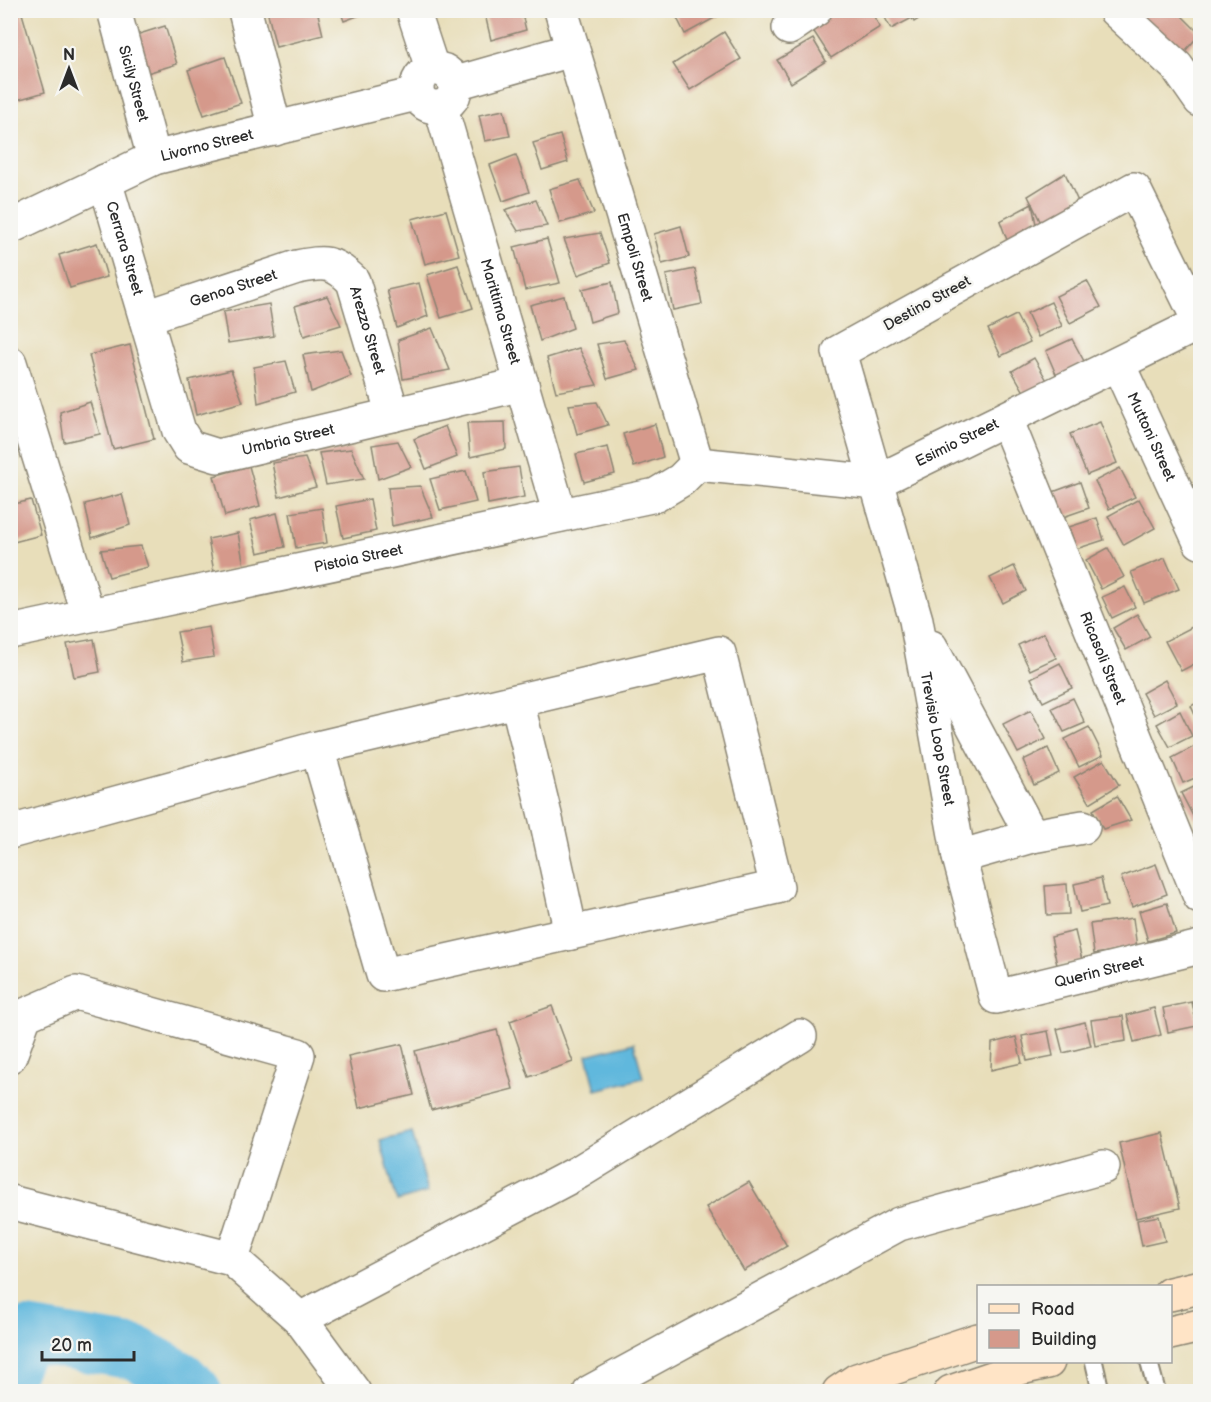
<svg xmlns="http://www.w3.org/2000/svg" width="1211" height="1402" font-family="'Balsamiq Sans',sans-serif">
<style>
.water{fill:#60b8dd;stroke:#467284;stroke-width:1.5}
.lines{fill:none;stroke-linecap:round;stroke-linejoin:round}
.river{stroke:#60b8dd;stroke-width:54}
.building{fill:#d5998b}
.lane-casing{stroke:#8a8472;stroke-width:20}
.street-casing{stroke:#8a8472;stroke-width:36}
.secondary-casing{stroke:#8a8472;stroke-width:36}
.lane{stroke:#fff;stroke-width:16}
.street{stroke:#fff;stroke-width:33}
.secondary{stroke:#ffe4c6;stroke-width:33}
.labels{text-anchor:middle;stroke-width:5;stroke-linejoin:round;paint-order:stroke}
.street-label{font-size:15px;fill:#2b2b2b;stroke:#f6f6f2}
</style>
<rect width="100%" height="100%" fill="#f6f6f2"/>
<filter id="ink" filterUnits="userSpaceOnUse"><feTurbulence type="fractalNoise" baseFrequency=".0167" numOctaves="2"/><feDisplacementMap in="SourceGraphic" scale="12" xChannelSelector="R" yChannelSelector="G"/><feConvolveMatrix kernelMatrix="1 2 1 2 8 2 1 2 1" color-interpolation-filters="sRGB"/></filter>
<filter id="wash" filterUnits="userSpaceOnUse"><feTurbulence type="fractalNoise" baseFrequency=".008" numOctaves="4" result="noise"/><feDisplacementMap in="SourceGraphic" scale="24" xChannelSelector="R" yChannelSelector="G"/><feGaussianBlur stdDeviation="1.35" result="paint"/><feColorMatrix in="noise" values="0 0 0 0 0 0 0 0 0 0 0 0 0 0 0 0 0 1.4 0 .05"/><feComposite in="paint" operator="in"/></filter>
<g filter="url(#wash)">
<rect width="100%" height="100%" fill="#e8deba"/>
<g class="water">
<polygon points="634,1043 643,1078 596,1090 587,1055"/>
<polygon points="412,1132 428,1192 397,1201 380,1140"/>
</g>
<g class="lines">
<polyline class="river" points="10,1367 25,1335 136,1353 181,1378 195,1392"/>
</g>
<g id="blocks">
<g class="building">
<polygon points="10,10 21,10 45,92 10,102"/>
<polygon points="267,10 317,10 323,35 276,47"/>
<polygon points="340,10 371,10 371,11 344,21"/>
<polygon points="484,10 521,10 526,30 491,40"/>
<polygon points="673,10 729,10 685,34"/>
<polygon points="825,10 870,10 880,27 831,58 807,21"/>
<polygon points="881,10 933,10 914,22 912,18 891,29"/>
<polygon points="1126,10 1176,10 1200,34 1179,58"/>
<polygon points="165,26 177,64 147,73 136,35"/>
<polygon points="724,32 741,59 690,90 673,64"/>
<polygon points="813,39 826,61 791,83 777,60"/>
<polygon points="225,57 241,103 204,115 188,70"/>
<polygon points="504,110 510,136 485,141 479,115"/>
<polygon points="560,135 568,162 542,170 533,143"/>
<polygon points="516,155 529,192 503,201 490,165"/>
<polygon points="1065,173 1080,206 1043,227 1028,196"/>
<polygon points="580,180 594,213 560,223 549,189"/>
<polygon points="536,200 547,226 518,231 505,210"/>
<polygon points="1032,204 1038,234 1010,248 1000,221"/>
<polygon points="446,210 459,255 425,264 412,219"/>
<polygon points="681,226 689,257 662,264 654,234"/>
<polygon points="600,233 610,263 578,275 564,239"/>
<polygon points="547,239 560,283 525,290 514,247"/>
<polygon points="97,243 107,277 70,288 59,255"/>
<polygon points="458,265 473,308 441,318 427,275"/>
<polygon points="695,269 702,304 673,310 666,275"/>
<polygon points="1087,281 1101,307 1070,323 1056,296"/>
<polygon points="612,282 618,313 590,322 582,289"/>
<polygon points="419,283 428,316 397,328 387,290"/>
<polygon points="327,296 341,325 304,336 295,306"/>
<polygon points="564,296 573,328 540,341 530,305"/>
<polygon points="1051,302 1062,326 1038,337 1027,313"/>
<polygon points="269,304 274,336 228,343 223,312"/>
<polygon points="1016,315 1030,342 1001,356 988,329"/>
<polygon points="432,328 450,370 403,379 398,340"/>
<polygon points="1072,339 1085,363 1058,379 1046,351"/>
<polygon points="624,340 639,370 607,379 597,344"/>
<polygon points="130,345 154,439 113,449 89,355"/>
<polygon points="579,348 597,385 556,392 547,358"/>
<polygon points="341,350 351,376 311,392 303,355"/>
<polygon points="1034,358 1049,384 1027,397 1012,371"/>
<polygon points="286,361 295,392 258,403 254,367"/>
<polygon points="231,370 243,402 196,415 189,380"/>
<polygon points="90,402 100,434 64,442 60,412"/>
<polygon points="597,402 608,425 577,434 569,405"/>
<polygon points="505,422 506,449 470,457 467,423"/>
<polygon points="1100,422 1117,463 1087,475 1070,434"/>
<polygon points="655,424 663,457 634,467 623,434"/>
<polygon points="445,426 457,457 426,469 414,439"/>
<polygon points="398,441 411,467 378,479 372,445"/>
<polygon points="608,447 615,474 584,482 576,454"/>
<polygon points="351,449 364,479 326,485 319,453"/>
<polygon points="305,458 316,487 279,497 272,463"/>
<polygon points="249,466 260,506 225,516 214,476"/>
<polygon points="519,467 524,497 488,504 484,472"/>
<polygon points="1120,468 1135,497 1109,509 1095,481"/>
<polygon points="466,471 476,502 440,510 430,479"/>
<polygon points="1080,482 1089,508 1063,517 1053,492"/>
<polygon points="420,486 433,517 392,526 388,488"/>
<polygon points="122,494 130,525 92,538 85,504"/>
<polygon points="370,499 376,531 343,538 336,506"/>
<polygon points="1139,499 1155,528 1124,545 1108,516"/>
<polygon points="31,500 41,535 10,543 10,505"/>
<polygon points="322,508 327,543 296,548 290,513"/>
<polygon points="277,513 285,547 258,553 250,520"/>
<polygon points="1097,518 1104,540 1076,549 1069,527"/>
<polygon points="238,533 244,566 214,572 208,539"/>
<polygon points="141,546 148,567 109,577 101,550"/>
<polygon points="1108,548 1124,577 1101,589 1086,560"/>
<polygon points="1165,558 1179,589 1144,603 1131,572"/>
<polygon points="1014,566 1026,591 1003,603 990,578"/>
<polygon points="1125,587 1135,607 1112,618 1102,597"/>
<polygon points="1137,614 1150,637 1126,650 1113,628"/>
<polygon points="209,627 214,657 183,662 177,632"/>
<polygon points="1192,627 1200,643 1200,661 1181,671 1165,641"/>
<polygon points="1044,633 1056,658 1030,670 1018,645"/>
<polygon points="94,639 100,672 74,677 67,644"/>
<polygon points="1060,663 1072,688 1043,702 1031,678"/>
<polygon points="1165,680 1177,703 1154,715 1142,693"/>
<polygon points="1073,698 1085,723 1064,732 1052,708"/>
<polygon points="1200,701 1200,726 1191,706"/>
<polygon points="1031,710 1046,739 1018,753 1003,724"/>
<polygon points="1180,711 1192,736 1170,747 1157,724"/>
<polygon points="1089,727 1103,755 1079,767 1065,739"/>
<polygon points="1197,745 1200,753 1200,776 1183,783 1172,758"/>
<polygon points="1048,748 1059,773 1034,785 1023,760"/>
<polygon points="1104,760 1119,785 1090,803 1074,777"/>
<polygon points="1200,784 1200,815 1194,818 1181,793"/>
<polygon points="1117,796 1131,820 1103,829 1093,810"/>
<polygon points="1156,864 1167,894 1132,907 1121,877"/>
<polygon points="1101,878 1107,906 1080,912 1074,884"/>
<polygon points="1067,884 1069,914 1047,915 1045,886"/>
<polygon points="1167,903 1176,933 1148,941 1139,911"/>
<polygon points="1133,918 1137,948 1094,954 1090,924"/>
<polygon points="1075,931 1082,960 1057,965 1051,937"/>
<polygon points="1192,1002 1197,1026 1168,1032 1163,1008"/>
<polygon points="552,1006 573,1062 529,1077 510,1021"/>
<polygon points="1154,1008 1161,1035 1134,1042 1127,1015"/>
<polygon points="1123,1016 1126,1041 1095,1046 1091,1020"/>
<polygon points="1085,1022 1091,1046 1063,1053 1057,1029"/>
<polygon points="497,1030 513,1089 431,1110 415,1051"/>
<polygon points="1048,1031 1053,1056 1027,1061 1022,1036"/>
<polygon points="1016,1037 1022,1063 991,1070 992,1043"/>
<polygon points="402,1044 414,1095 359,1108 348,1056"/>
<polygon points="1162,1133 1180,1208 1136,1218 1119,1143"/>
<polygon points="749,1182 787,1246 744,1271 706,1207"/>
<polygon points="1159,1216 1165,1241 1142,1246 1137,1220"/>
</g>
</g>
</g>
<g filter="url(#ink)">
<use href="#blocks" fill-opacity="0" stroke="#8a8472" stroke-width="1.5"/>
<g class="lines">
<defs>
<g id="lane">
<polyline points="1094,1362 1101,1392"/>
<polyline points="1149,1362 1157,1392"/>
</g>
<g id="street">
<path id="s1" d="M114,10L154,158"/>
<polyline points="247,10 246,15 275,129"/>
<polyline points="413,10 432,68"/>
<path id="s2" d="M561,10L697,464"/>
<polyline points="1115,10 1177,67 1200,100"/>
<polyline points="789,28 815,10"/>
<circle cx="436" cy="88" r="19"/>
<polyline points="456,83 572,50"/>
<path id="s3" d="M441,108L560,515"/>
<path id="s4" d="M105,181L179,431L189,447L218,456L522,384"/>
<path id="s5" d="M10,227L154,158L416,94"/>
<path id="s6" d="M146,317L297,267C324,262 332,260 353,281L393,415"/>
<path id="s7" d="M1200,323L1134,189L839,352L916,620L959,857L996,997L1200,947"/>
<polyline points="10,363 88,615"/>
<path id="s8" d="M1118,364L1200,542"/>
<path id="s9" d="M1006,419L1200,897"/>
<path id="s10" d="M697,464L876,482L1200,323"/>
<path id="s11" d="M10,632L656,495L681,480L697,464"/>
<polyline points="931,647 1032,836"/>
<polyline points="517,701 546,819 571,933"/>
<polyline points="10,832 317,748 719,653 777,887 383,975 317,748"/>
<polyline points="959,857 1032,836 1083,827"/>
<polyline points="10,1056 25,1015 76,993 298,1055 232,1259"/>
<polyline points="10,1202 232,1259 300,1319 354,1392"/>
<polyline points="300,1319 579,1172 800,1036"/>
<polyline points="590,1392 899,1224 1103,1167"/>
</g>
<g id="secondary">
<polyline points="1170,1294 1200,1287"/>
<polyline points="1170,1333 1200,1326"/>
<polyline points="839,1392 857,1380 978,1340"/>
<polyline points="951,1392 1021,1368 1048,1362"/>
</g>
</defs>
<use href="#lane" class="lane-casing"/>
<use href="#street" class="street-casing"/>
<use href="#secondary" class="secondary-casing"/>
<use href="#lane" class="lane"/>
<use href="#street" class="street"/>
<use href="#secondary" class="secondary"/>
</g>
</g>
<g class="labels">
<g class="street-label">
<text dy="5" stroke="none"><textPath href="#s1" startOffset="76">Sicily Street</textPath></text>
<text dy="5" stroke="none"><textPath href="#s5" startOffset="214">Livorno Street</textPath></text>
<text dy="5" stroke="none"><textPath href="#s4" startOffset="70">Cerrara Street</textPath></text>
<text dy="5" stroke="none"><textPath href="#s2" startOffset="258">Empoli Street</textPath></text>
<text dy="5" stroke="none"><textPath href="#s6" startOffset="92">Genoa Street</textPath></text>
<text transform="translate(927 303) rotate(-29)" y="5">Destino Street</text>
<text dy="5" stroke="none"><textPath href="#s3" startOffset="212">Marittima Street</textPath></text>
<text dy="5" stroke="none"><textPath href="#s6" startOffset="272">Arezzo Street</textPath></text>
<text dy="5" stroke="none"><textPath href="#s8" startOffset="80">Muttoni Street</textPath></text>
<text dy="5" stroke="none"><textPath href="#s4" startOffset="382">Umbria Street</textPath></text>
<text dy="5" stroke="none"><textPath href="#s10" startOffset="270">Esimio Street</textPath></text>
<text dy="5" stroke="none"><textPath href="#s11" startOffset="356">Pistoia Street</textPath></text>
<text dy="5" stroke="none"><textPath href="#s9" startOffset="258">Ricasoli Street</textPath></text>
<text dy="5" stroke="none"><textPath href="#s7" startOffset="886">Trevisio Loop Street</textPath></text>
<text dy="5" stroke="none"><textPath href="#s7" startOffset="1257">Querin Street</textPath></text>
</g>
</g>
<rect width="1211" height="1402" fill="none" stroke="#f6f6f2" stroke-width="36"/>
<rect x="977" y="1285" width="195" height="78" fill="#f6f6f2" stroke="#a5a5a2" stroke-width="1.5"/>
<rect x="989" y="1304" width="30" height="9" fill="#ffe4c6" stroke="#a5a5a2" stroke-width="1.5"/>
<text x="1031" y="1315" font-size="18" fill="#2b2b2b">Road</text>
<rect x="989" y="1330" width="30" height="18" fill="#d5998b" stroke="#a5a5a2" stroke-width="1.5"/>
<text x="1031" y="1345" font-size="18" fill="#2b2b2b">Building</text>
<g transform="translate(69 69)" stroke="#f6f6f2" stroke-width="4.5" paint-order="stroke">
<path d="M0-4.5L10 22L0 15L-10 22Z" fill="#2b2b2b"/>
<text y="-9" font-size="16" font-weight="bold" text-anchor="middle" fill="#2b2b2b">N</text>
</g>
<path d="M42 1351v9h92v-9" fill="none" stroke="#2b2b2b" stroke-width="3"/>
<text x="51" y="1351" font-size="18" fill="#2b2b2b" stroke="#f6f6f2" stroke-width="4.5" paint-order="stroke">20 m</text>
</svg>
